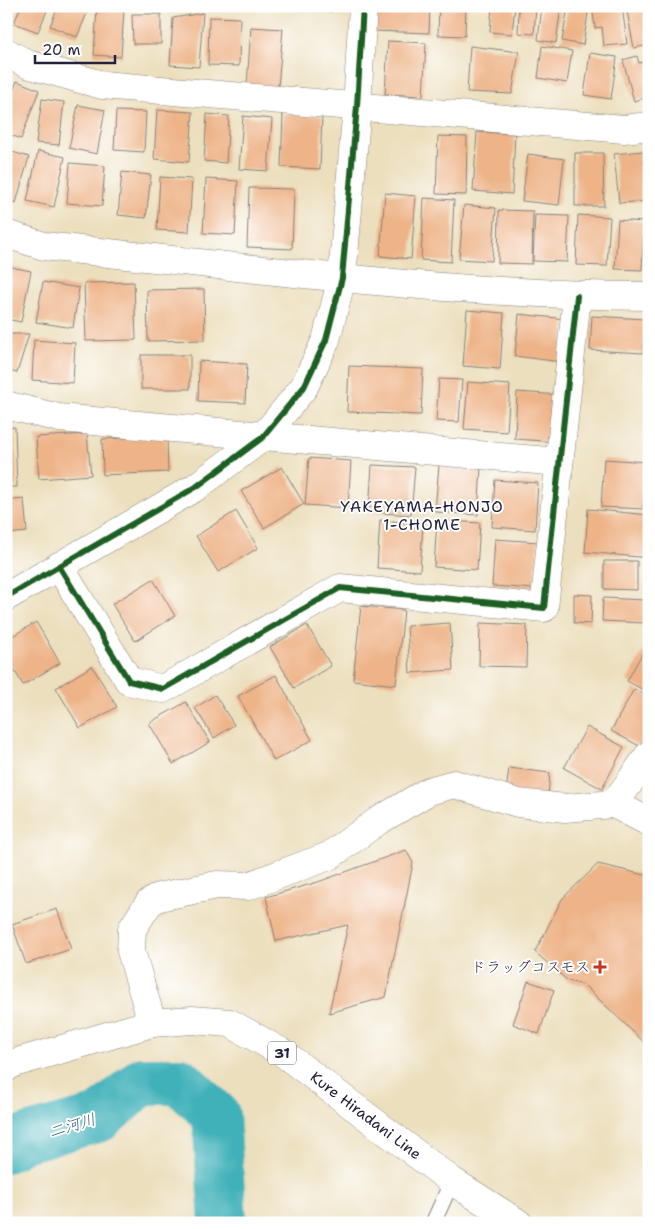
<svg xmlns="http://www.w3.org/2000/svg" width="655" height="1229" font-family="'Shantell Sans','Klee One',sans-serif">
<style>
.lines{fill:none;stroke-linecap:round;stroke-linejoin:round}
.river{stroke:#41b1b9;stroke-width:48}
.building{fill:#eeb488}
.lane-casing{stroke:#87807c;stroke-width:17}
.street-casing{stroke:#87807c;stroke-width:29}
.secondary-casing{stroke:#87807c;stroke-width:29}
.primary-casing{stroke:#87807c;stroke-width:29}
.lane{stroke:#fff;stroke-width:15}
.street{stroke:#fff;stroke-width:28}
.secondary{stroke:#fff;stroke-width:28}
.primary{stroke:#fff;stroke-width:28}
.cycleway-casing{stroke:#fff;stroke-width:9}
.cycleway{stroke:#1b5e20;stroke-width:6}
.poi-dot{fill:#c8321e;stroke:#fff;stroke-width:2}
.labels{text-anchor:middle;stroke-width:4;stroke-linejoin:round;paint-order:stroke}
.shield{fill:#fff;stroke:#646476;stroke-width:1}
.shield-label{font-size:14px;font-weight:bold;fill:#22223b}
.poi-label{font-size:15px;fill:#22223b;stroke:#fff;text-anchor:end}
.street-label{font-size:15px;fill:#22223b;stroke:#fff}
.neighbourhood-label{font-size:16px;letter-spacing:1px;fill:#22223b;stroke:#fff}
.water-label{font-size:16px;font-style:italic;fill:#306274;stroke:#fff}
</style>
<rect width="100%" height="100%" fill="#fff"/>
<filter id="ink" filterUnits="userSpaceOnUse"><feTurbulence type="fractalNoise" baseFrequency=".02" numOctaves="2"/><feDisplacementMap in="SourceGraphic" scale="10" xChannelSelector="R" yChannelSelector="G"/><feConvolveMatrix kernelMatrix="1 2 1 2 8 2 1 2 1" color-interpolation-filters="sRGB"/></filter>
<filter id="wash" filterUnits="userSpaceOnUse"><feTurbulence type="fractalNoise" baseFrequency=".0096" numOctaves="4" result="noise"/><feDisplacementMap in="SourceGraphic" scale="20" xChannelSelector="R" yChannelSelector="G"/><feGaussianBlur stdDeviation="1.12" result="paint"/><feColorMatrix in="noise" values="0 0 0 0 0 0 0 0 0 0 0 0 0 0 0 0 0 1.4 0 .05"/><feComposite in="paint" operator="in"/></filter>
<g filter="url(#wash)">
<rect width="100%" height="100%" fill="#ecdfbd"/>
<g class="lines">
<polyline class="river" points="6,1149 23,1139 100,1118 142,1081 180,1081 216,1115 223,1223"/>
</g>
<g id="blocks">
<g class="building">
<polygon points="21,6 49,6 38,32 14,23"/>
<polygon points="58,6 90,6 77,37 50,26"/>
<polygon points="292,6 331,6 331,12 292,9"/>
<polygon points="374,6 430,6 429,33 373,31"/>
<polygon points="439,6 466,6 465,36 438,35"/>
<polygon points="492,6 515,6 512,34 490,32"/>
<polygon points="519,6 536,6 534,34 518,33"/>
<polygon points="542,6 561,6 556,43 538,40"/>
<polygon points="568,6 589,7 583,45 562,41"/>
<polygon points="592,6 622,6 627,44 604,46 602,27 595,28"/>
<polygon points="626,6 649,6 649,45 634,48"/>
<polygon points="97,8 124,10 121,57 94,55"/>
<polygon points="203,13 199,67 170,65 173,18"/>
<polygon points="132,14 161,14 161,44 133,44"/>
<polygon points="209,17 240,18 239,66 208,65"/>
<polygon points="251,27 283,29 278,88 247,85"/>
<polygon points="388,41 426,43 423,96 385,94"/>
<polygon points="470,46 519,52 512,94 467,92"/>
<polygon points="542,46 572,51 567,83 538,78"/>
<polygon points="590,53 617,57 611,99 584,95"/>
<polygon points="637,56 639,63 649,60 649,97 634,101 623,60"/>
<polygon points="17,81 39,90 21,139 6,133 6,110"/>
<polygon points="42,99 64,102 59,145 36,143"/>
<polygon points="78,105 105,110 97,154 69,148"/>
<polygon points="157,110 193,112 189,162 154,159"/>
<polygon points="116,111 146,112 144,152 114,150"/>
<polygon points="207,114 229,116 226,163 204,161"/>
<polygon points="283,114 322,116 320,169 281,167"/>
<polygon points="243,116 272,119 268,171 239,169"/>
<polygon points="477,132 515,134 512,194 473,191"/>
<polygon points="438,136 467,137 466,195 436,194"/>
<polygon points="6,150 29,157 16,203 6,200"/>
<polygon points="38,151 65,157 54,207 27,201"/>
<polygon points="643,151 648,201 619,203 614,154"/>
<polygon points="575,153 603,153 604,206 575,206"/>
<polygon points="528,154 564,159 559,205 522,201"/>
<polygon points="70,163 105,166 102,206 67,203"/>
<polygon points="122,172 151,175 146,218 118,215"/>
<polygon points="160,177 192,179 189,232 157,230"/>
<polygon points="206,179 238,181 235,235 203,233"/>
<polygon points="249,188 294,189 292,249 247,247"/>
<polygon points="385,193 416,196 411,259 380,256"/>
<polygon points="424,198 454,200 451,262 421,260"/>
<polygon points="464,205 496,208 492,261 459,259"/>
<polygon points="499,210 533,211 532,264 498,263"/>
<polygon points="535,215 569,216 567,262 533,261"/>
<polygon points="578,215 610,217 607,266 576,265"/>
<polygon points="618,220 644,222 642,270 615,269"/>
<polygon points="6,266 31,271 21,322 6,319"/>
<polygon points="43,282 79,288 73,328 36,322"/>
<polygon points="134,282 136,340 86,341 84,283"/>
<polygon points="204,289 205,340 148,341 147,290"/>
<polygon points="467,310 504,313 500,369 463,366"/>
<polygon points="519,314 565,319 561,362 515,356"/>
<polygon points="592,316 645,319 643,353 590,350"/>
<polygon points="6,334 29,334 17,373 6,370"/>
<polygon points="34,340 75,343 73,383 32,380"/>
<rect x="141" y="355" width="49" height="34"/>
<polygon points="199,361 247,364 245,403 198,401"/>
<polygon points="349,366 423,369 421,415 347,412"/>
<polygon points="439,379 462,380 459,422 436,421"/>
<polygon points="468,382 510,385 507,432 464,429"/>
<polygon points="517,392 560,395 557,442 515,439"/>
<polygon points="15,427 17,487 6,487 6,428"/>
<polygon points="87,434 91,475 39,479 36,437"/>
<polygon points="167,436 168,472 103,475 102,439"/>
<polygon points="309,458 351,461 348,508 305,505"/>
<polygon points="604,459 647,462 643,509 601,507"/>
<polygon points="439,464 481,467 478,515 435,512"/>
<polygon points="372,465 415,467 411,515 369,512"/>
<polygon points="282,467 304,504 264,528 241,491"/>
<polygon points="495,480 538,483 535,530 492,527"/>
<polygon points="24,499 27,532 6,534 6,501"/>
<polygon points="588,509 649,515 649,558 585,552"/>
<polygon points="236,511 258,548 218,572 196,536"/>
<polygon points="380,520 423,524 420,571 377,568"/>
<polygon points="437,520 480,523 477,570 434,567"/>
<polygon points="495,539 538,542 534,589 492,586"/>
<polygon points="604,561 637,561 637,590 604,589"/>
<polygon points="153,579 175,616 135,641 112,604"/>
<polygon points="574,594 592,595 591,624 574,623"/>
<polygon points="603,598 645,600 644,623 602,621"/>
<polygon points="361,606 404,610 396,685 353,680"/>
<polygon points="36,622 60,663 23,685 6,656 6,640"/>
<polygon points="450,623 453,670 410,673 407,626"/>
<polygon points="480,623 527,625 526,667 479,666"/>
<polygon points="307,625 331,666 294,688 270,647"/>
<polygon points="649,641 649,693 627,681"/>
<polygon points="92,666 117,707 80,728 56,688"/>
<polygon points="276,675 312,740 274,761 238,696"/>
<polygon points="634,689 649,697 649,751 611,731"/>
<polygon points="215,695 234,725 214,738 195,708"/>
<polygon points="186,702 210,742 173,764 149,723"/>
<polygon points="587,727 624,747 602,789 564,768"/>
<polygon points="509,768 550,773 548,796 506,792"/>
<polygon points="406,850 413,863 386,997 329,1013 348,925 276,941 266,897 318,882"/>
<polygon points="598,864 649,876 649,1047 584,985 568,981 535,952 562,899"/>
<polygon points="57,909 71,949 26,964 12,924"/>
<polygon points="528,981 554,990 539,1034 513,1024"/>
</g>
</g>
</g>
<g filter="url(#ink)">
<use href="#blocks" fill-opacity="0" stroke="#87807c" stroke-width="1"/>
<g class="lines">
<defs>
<polyline id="lane" points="433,1223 452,1181"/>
<g id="street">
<polyline points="6,52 27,64 102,85 624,129 649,126"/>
<path d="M6,234L44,246C245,267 447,295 649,296"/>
<polyline points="6,405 59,418 559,462"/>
<polyline points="59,566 129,681 163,689 340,588 544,608 577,296"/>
<polyline points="614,804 649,822"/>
<polyline points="152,1023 131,951 132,929 149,903 159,897 217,885 248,886 329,856 378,821 429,791 454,784 518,803 565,808 614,804 649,755"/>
</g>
<polyline id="secondary" points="6,597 196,487 263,437 304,387 326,340 342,278 357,106 363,6"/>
<g id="primary">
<path id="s1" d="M6,1068L14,1063L152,1023L192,1020L230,1023L283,1053L452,1181L518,1223"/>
</g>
</defs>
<use href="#lane" class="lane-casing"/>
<use href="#street" class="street-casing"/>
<use href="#secondary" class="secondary-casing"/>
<use href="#primary" class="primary-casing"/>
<use href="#lane" class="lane"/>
<use href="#street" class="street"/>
<use href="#secondary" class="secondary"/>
<use href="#primary" class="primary"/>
<defs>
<g id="cycleway">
<polyline points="59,566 129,681 163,689 340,588 544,608 577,296"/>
<polyline points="6,597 196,487 263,437 304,387 326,340 342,278 357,106 363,6"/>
</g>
</defs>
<use href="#cycleway" class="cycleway-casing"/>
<use href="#cycleway" class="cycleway"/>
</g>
</g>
<path class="poi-dot" d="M597.5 959.5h5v5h5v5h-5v5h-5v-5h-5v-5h5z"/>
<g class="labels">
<rect class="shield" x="268" y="1041.5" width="28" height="23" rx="4"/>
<g class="shield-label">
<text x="282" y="1058">31</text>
</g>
<g class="poi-label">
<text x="590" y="972">ドラッグコスモス</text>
</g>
<g class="street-label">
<text dy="5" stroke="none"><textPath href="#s1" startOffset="396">Kure Hiradani Line</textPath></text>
</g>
<g class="neighbourhood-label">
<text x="422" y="512">YAKEYAMA-HONJO<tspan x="422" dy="18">1-CHOME</tspan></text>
</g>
<g class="water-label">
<text transform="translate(72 1125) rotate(-17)" y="6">二河川</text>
</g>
</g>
<rect width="655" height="1229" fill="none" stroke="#fff" stroke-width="25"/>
<path d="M35 55v8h80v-8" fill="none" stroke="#22223b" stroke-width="2.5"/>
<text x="42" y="55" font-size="15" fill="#22223b" stroke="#ffffff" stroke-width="4" paint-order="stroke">20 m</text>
</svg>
